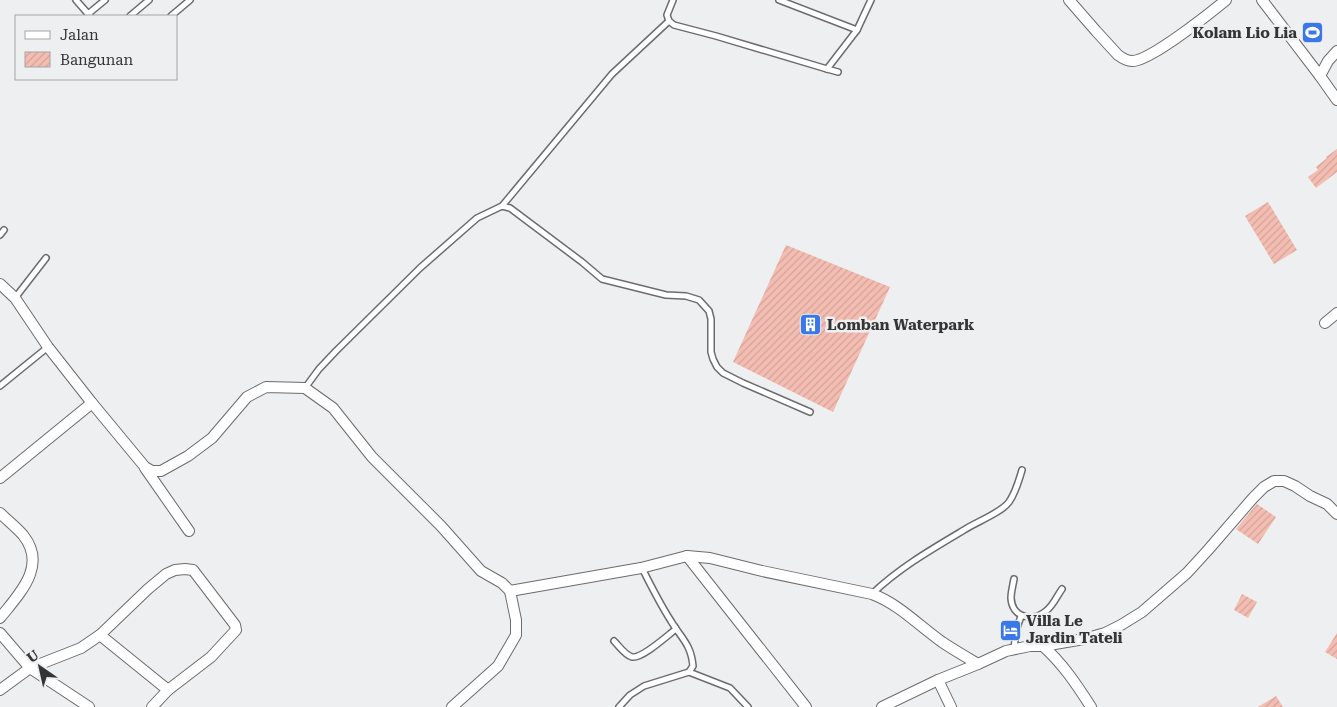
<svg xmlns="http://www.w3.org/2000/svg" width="1337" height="707" font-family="'Roboto Serif',serif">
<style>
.building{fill:url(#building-hatch)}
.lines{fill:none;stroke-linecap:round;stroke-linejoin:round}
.service-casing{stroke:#6c6c6e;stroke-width:8}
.minor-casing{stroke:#6c6c6e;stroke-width:12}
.service{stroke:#fff;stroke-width:5}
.minor{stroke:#fff;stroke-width:10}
.labels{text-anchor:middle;stroke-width:5;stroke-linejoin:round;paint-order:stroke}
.poi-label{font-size:15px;font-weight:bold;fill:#353535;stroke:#eeeff1;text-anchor:start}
</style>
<defs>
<pattern id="building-hatch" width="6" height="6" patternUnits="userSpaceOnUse" patternTransform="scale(1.25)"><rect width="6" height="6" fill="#f4bdb2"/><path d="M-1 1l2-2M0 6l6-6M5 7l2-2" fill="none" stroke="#d2a39a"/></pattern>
</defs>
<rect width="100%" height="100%" fill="#eeeff1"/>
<g class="building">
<polygon points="1337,149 1337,172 1316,188 1308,177 1318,170 1316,167 1327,158 1326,157"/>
<polygon points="1268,202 1297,250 1274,264 1245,216"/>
<polygon points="786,245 890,287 833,412 733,362"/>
<polygon points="1257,504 1276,517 1258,544 1236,529"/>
<polygon points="1242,594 1257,602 1248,618 1234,610"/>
<polygon points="1337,633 1337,659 1325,652"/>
<polygon points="1276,696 1283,707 1258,707"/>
</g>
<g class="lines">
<defs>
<g id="service">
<polyline points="76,0 90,16"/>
<polyline points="673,0 667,15 669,21 674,25 716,36 827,69 838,72"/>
<polyline points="779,0 857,30"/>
<polyline points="88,14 105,0"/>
<polyline points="130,16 149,0"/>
<polyline points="171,16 190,0"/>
<polyline points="827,69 857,30 871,0"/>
<polyline points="502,206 612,74 669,21"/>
<polyline points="0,235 4,230"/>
<polyline points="15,298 46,258"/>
<polyline points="0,386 48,347"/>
<polyline points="305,388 319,369 336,351 420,268 477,218 502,206 510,208 582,262 602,279 666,295 686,296 699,300 709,311 711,319 711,352 713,359 717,367 723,373 743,383 810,412"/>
<path d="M1014,579C1013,585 1011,592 1011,598C1012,618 1033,622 1046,611C1053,606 1057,596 1062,589"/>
<path d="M872,594C899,568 932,549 964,530C976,522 1001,513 1009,502C1016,492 1019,480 1022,470"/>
<path d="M614,641C619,646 625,655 632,657C642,659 668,635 676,629L675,627"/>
<polyline points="1014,649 1016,631 1021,616"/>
<polyline points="689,672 730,688 748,707"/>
<path d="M619,707L630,695L644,686L689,672L693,666C691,644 681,638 671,621C660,604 651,586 642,568"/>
</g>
<g id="minor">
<path d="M1069,0L1096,31L1118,55C1122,58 1127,61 1132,61C1150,61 1210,13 1226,0"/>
<polyline points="1262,0 1320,76"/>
<polyline points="1337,51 1328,61 1320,76 1337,100"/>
<path d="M0,284L15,298L48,347L92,403L145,467L152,471H161L188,456L212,438L247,397L266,387L305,388L333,408L372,457L441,526L481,571L502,583L510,591L641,568L687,556L710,558L762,571L872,594C899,604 918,625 942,642C954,650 966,657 978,664"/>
<polyline points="1325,323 1337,313"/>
<polyline points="145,468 189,531"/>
<polyline points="0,478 92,403"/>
<path d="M0,513C7,520 16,527 23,535C48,566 19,594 0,618"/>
<polyline points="687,556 806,707"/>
<polyline points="0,633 30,668 89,707"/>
<polyline points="100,635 168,690"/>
<path d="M1043,646C1063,664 1077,685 1091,707"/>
<polyline points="938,680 951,707"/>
<polyline points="0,690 30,668 81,648 100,635 148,589 166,574 175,570 185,569 193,570 235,625 236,630 211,657 168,690 152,707"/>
<polyline points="452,707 498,666 516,635 516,620 510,591"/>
<polyline points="882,707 938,680 978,664 1006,651 1030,646 1043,646 1084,639 1105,633 1121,625 1142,612 1187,573 1208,550 1253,498 1264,487 1274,481 1284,481 1295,486 1310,496 1327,504 1337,514"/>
</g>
</defs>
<use href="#service" class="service-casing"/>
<use href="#minor" class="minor-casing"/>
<use href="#service" class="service"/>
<use href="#minor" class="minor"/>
</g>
<defs>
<symbol id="stadium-square" viewBox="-11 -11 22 22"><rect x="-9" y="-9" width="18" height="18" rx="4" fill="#3978e6" stroke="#eeeff1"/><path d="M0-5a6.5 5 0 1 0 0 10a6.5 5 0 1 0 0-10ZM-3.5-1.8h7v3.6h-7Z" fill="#fff"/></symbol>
<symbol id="building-square" viewBox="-11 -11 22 22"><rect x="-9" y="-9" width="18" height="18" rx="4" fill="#3978e6" stroke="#eeeff1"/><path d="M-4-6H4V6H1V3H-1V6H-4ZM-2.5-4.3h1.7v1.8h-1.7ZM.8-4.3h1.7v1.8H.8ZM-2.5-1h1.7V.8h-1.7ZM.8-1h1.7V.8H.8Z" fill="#fff"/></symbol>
<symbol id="hotel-square" viewBox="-11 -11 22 22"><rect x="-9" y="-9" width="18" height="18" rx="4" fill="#3978e6" stroke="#eeeff1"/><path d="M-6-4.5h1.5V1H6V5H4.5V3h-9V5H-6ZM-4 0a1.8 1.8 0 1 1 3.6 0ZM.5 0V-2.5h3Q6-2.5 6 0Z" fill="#fff"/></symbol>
</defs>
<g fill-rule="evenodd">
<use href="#stadium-square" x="1300" y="20" width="25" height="25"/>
<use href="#building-square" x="798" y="312" width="25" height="25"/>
<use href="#hotel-square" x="998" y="618" width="25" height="25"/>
</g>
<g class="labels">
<g class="poi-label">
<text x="1297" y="38" text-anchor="end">Kolam Lio Lia</text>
<text x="827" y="330">Lomban Waterpark</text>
<text x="1026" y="626">Villa Le<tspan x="1026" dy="17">Jardin Tateli</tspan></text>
</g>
</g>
<rect x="15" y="15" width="162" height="65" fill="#eeeff1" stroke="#a4a5a6"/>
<rect x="25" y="31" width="25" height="8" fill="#ffffff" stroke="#a4a5a6"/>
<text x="60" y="40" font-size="15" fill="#353535">Jalan</text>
<rect x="25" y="52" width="25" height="15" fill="url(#building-hatch)" stroke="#a4a5a6"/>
<text x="60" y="65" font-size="15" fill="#353535">Bangunan</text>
<g transform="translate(40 667) rotate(326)" stroke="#eeeff1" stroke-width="4" paint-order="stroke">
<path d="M0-4L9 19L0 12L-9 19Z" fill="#353535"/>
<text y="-8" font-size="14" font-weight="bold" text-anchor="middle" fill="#353535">U</text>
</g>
</svg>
